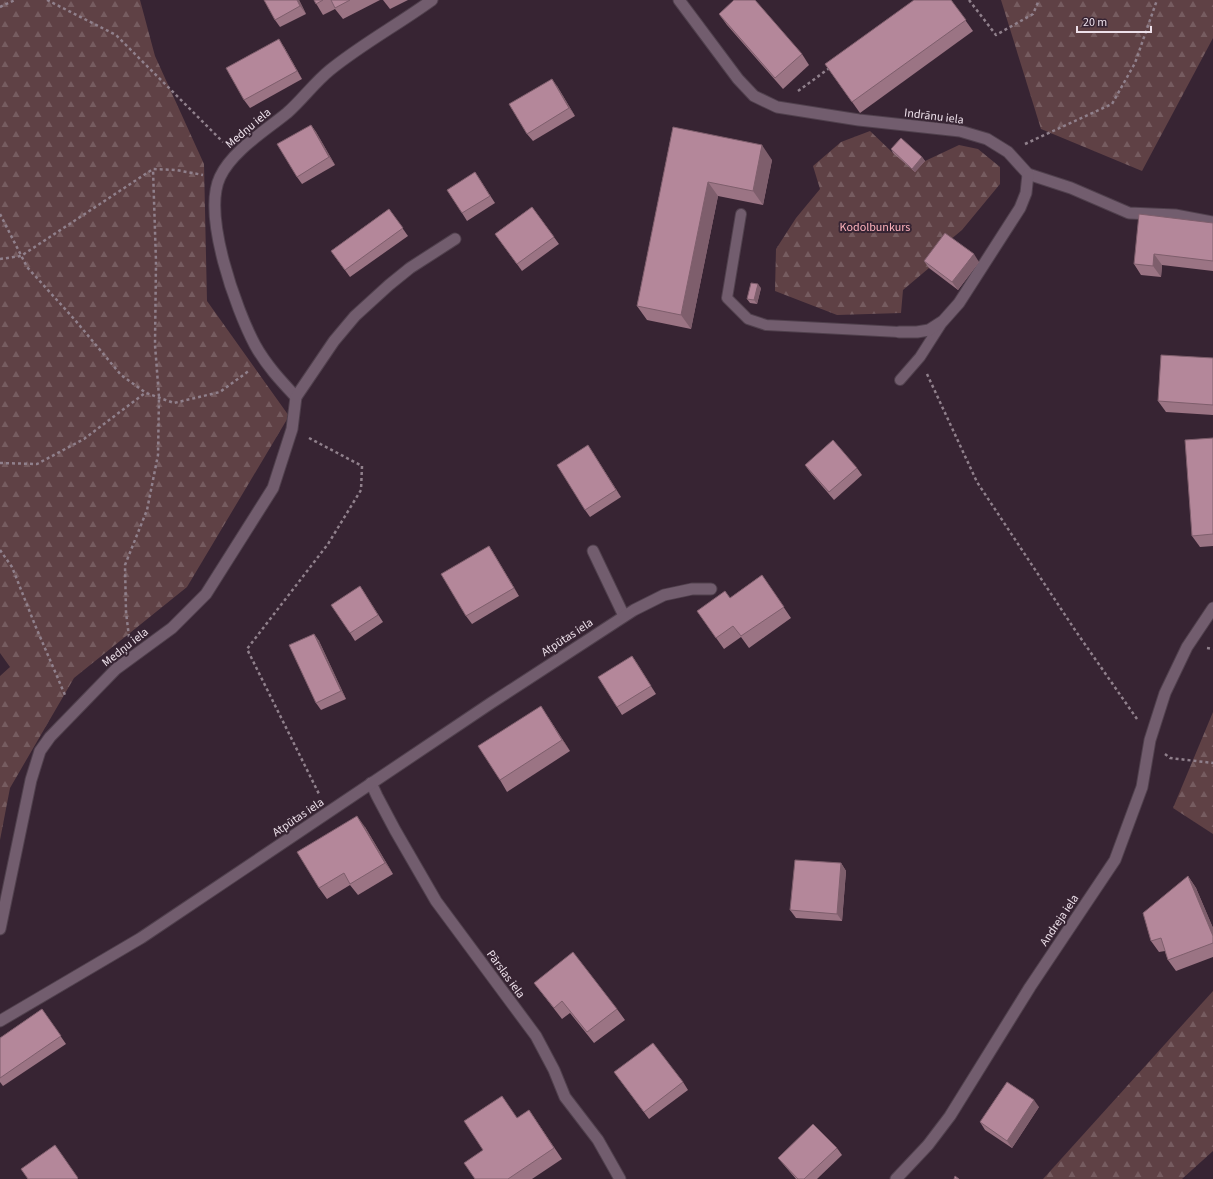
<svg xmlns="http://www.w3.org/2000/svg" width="1213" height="1179" font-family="'Source Sans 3',sans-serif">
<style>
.forest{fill:url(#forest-firs)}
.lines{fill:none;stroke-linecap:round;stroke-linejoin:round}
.service-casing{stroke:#50404d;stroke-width:12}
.minor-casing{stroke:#50404d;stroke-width:13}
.path{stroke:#90808c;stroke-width:2.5;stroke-dasharray:3 3;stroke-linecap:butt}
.service{stroke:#725d6e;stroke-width:10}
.minor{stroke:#725d6e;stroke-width:11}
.wall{fill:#9b7484}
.shaded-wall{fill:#7e5e6c}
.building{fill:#b4879a;stroke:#7e5e6c}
.labels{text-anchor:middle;stroke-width:4;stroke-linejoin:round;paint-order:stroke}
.street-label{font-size:12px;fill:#ede0ea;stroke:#372433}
.park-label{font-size:12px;fill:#ffb3bd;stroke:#372433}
</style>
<defs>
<pattern id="forest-firs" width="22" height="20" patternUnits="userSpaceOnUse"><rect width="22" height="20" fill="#5f4145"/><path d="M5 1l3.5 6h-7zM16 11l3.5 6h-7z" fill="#765c60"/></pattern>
</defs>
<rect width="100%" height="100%" fill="#372433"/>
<g class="forest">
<polygon points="0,0 140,0 155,56 204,164 207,301 289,416 187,587 74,678 10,788 0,840 0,676 10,667 0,653"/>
<polygon points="1001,0 1213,0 1213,38 1142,171 1041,129"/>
<polygon points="870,131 893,153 925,161 959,145 978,149 1000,167 1000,184 962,230 950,240 929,268 903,290 901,313 837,315 775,291 776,249 796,218 820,189 813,166 841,142"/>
<polygon points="1213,712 1213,834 1173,808"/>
<polygon points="1213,991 1213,1151 1182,1179 1043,1179"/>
</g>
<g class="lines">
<defs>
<g id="service">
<polyline points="741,214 727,298 748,319 766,325 899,332"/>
<polyline points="900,380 920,357 943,321"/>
</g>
<g id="minor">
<polyline points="679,0 738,79 754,96 777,107 859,120 960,131 987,139 1008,152 1028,174 1071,188 1129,213 1175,215 1213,222"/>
<polyline points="899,332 917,332 929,330 943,321 959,303 1020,208 1026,193 1028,174"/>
<path d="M296,397C281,381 266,365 255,345C236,309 202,215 220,177C232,151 265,131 287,113C302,100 314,83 330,70C362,44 399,24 432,0"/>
<polyline points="593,551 624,616"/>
<polyline points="371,783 377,796 395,830 436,901 536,1036 554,1070 565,1097 598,1140 620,1179"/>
<polyline points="0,929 31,780 40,751 50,737 116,669 172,628 206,594 273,488 292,429 296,397 334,341 355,316 389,285 410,268 455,239"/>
<polyline points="0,1021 141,938 491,703 634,610 664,595 692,589 711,589"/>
<polyline points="896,1179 928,1145 950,1116 1030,987 1115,860 1142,787 1150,740 1165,693 1187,647 1213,608"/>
</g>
</defs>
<use href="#service" class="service-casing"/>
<use href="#minor" class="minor-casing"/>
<g class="path">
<polyline points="47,0 116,35 223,142"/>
<polyline points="969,0 996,35 1033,14 1039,0"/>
<polyline points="0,7 15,0"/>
<polyline points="798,91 831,67"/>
<polyline points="1025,144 1112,104 1135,63 1157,0"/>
<polyline points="0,214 27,267 75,320 121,375 146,393 174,403 220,392 250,370"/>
<polyline points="0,259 21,256 153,169 176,170 203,175"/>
<polyline points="927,374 977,482 1075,630 1137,719"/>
<polyline points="309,438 362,466 361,490 328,544 247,649 320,796"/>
<polyline points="0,463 37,464 84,439 145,393"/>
<polyline points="0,550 12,567 35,625 65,695"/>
<polyline points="129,637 126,612 125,565 147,510 158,455 159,397 155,345 156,262 153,169"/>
<polyline points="1207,648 1213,649"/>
<polyline points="1165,754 1170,758 1213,763"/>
</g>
<use href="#service" class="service"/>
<use href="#minor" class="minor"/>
</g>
<g class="wall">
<polygon points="299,0 306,14 280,27 275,20"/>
<polygon points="314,0 380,0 343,19 335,9 323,15"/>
<polygon points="383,0 408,0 390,9"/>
<polygon points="951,0 973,31 860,113 825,64"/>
<polygon points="719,14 802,54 809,65 783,89 727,25"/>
<polygon points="284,47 302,79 250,108 244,100"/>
<polygon points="557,86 575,116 533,141 527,134"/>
<polygon points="311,125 316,132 335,165 302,184 297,177"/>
<polygon points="673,127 772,160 763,205 718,196 691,329 647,320 637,306"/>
<polygon points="891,149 922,157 925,161 915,172 893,153"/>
<polygon points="475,172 495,203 467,221 462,213"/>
<polygon points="532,207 559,244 522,271 495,234"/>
<polygon points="389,209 408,236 350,277 331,251"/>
<polygon points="1213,223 1213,271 1162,265 1161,277 1141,275 1134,264"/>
<polygon points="924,261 979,262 958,290 929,268"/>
<polygon points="761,288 757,304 750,303 747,299"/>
<polygon points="1213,358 1213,415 1166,412 1158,401"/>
<polygon points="1213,438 1213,546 1200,547 1192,536"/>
<polygon points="593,453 621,497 590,517 585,510"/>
<polygon points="805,465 857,468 862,475 834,500 810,472"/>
<polygon points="489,546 494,554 519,596 472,624 466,616"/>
<polygon points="762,575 791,618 749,648 741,637 724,649 697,611 730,598"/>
<polygon points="360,586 383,622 355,641 350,633"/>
<polygon points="314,634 319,641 346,699 321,710 316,703"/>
<polygon points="632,656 656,694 622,715 617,707"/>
<polygon points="548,717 570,751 507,792 500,780"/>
<polygon points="365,827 393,874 358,895 350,885 327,899 319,888"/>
<polygon points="841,863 846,871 842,921 796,918 790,910"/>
<polygon points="1188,876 1196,888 1213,928 1213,957 1176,971 1168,960 1165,951 1159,952 1151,941"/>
<polygon points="534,983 617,1009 625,1020 594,1043 570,1013 562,1019"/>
<polygon points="42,1009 66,1044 3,1086 0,1082 0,1038"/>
<polygon points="614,1072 683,1082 688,1090 649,1119"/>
<polygon points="1039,1107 1012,1148 985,1130 980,1122"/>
<polygon points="529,1110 562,1159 532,1179 475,1179 483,1150 517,1118"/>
<polygon points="837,1148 842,1155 817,1179 796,1179 778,1158"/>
</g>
<g class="shaded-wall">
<polygon points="297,0 299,0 306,14 300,6"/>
<polygon points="279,39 284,47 302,79 297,71"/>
<polygon points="552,79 557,86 575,116 569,108"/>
<polygon points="311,125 316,132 335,165 329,157"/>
<polygon points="762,145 772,160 763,205 753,191"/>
<polygon points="922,157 925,161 915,172 912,169"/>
<polygon points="708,182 718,196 691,329 681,315"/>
<polygon points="974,254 979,262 958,290 952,282"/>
<polygon points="1154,254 1162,265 1161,277 1153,266"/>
<polygon points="758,284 761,288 757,304 754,300"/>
<polygon points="588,445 593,453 621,497 616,490"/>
<polygon points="489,546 494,554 519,596 514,588"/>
<polygon points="314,634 319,641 346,699 341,691"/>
<polygon points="632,656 637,663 656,694 651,686"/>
<polygon points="541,706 548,717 570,751 562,740"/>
<polygon points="357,816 365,827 393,874 385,863"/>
<polygon points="841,863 846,871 842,921 837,914"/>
<polygon points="1188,876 1196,888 1213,928 1213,936"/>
<polygon points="1034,1100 1039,1107 1012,1148 1007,1141"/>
</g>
<g class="building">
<polygon points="264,0 297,0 300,6 275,20"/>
<polygon points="314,0 323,0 316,4"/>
<polygon points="331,0 350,0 335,8"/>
<polygon points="734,0 755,0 802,54 775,78 719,14"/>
<polygon points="914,0 951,0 966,20 852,102 825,64"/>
<polygon points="279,39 297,71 244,100 226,68"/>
<polygon points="552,79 569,108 527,134 509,104"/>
<polygon points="311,125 329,157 297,177 277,144"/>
<polygon points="673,127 762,145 753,191 708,182 681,315 637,306"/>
<polygon points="901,138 922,157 912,169 891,149"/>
<polygon points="475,172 490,196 462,213 447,190"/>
<polygon points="532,207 554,237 517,264 495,234"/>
<polygon points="389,209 403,228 345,270 331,251"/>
<polygon points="1139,214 1213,223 1213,261 1154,254 1153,266 1134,264"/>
<polygon points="945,233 974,254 952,282 924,261"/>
<polygon points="751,283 758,284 754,300 747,299"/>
<polygon points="1161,355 1213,358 1213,405 1158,401"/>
<polygon points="1213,438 1213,534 1192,536 1185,440"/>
<polygon points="833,440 857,468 829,492 805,465"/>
<polygon points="588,445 616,490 585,510 557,465"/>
<polygon points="489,546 514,588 466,616 441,574"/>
<polygon points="762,575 784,607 741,636 733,626 716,638 697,611 725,591 730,598"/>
<polygon points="360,586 378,615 350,633 331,605"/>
<polygon points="314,634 341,691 316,703 289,645"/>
<polygon points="632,656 651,686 617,707 598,677"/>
<polygon points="541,706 562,740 500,780 478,746"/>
<polygon points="357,816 385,863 350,884 344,873 319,888 297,852"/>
<polygon points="795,860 841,863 837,914 790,910"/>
<polygon points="1188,876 1213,936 1213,943 1168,960 1161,938 1151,941 1143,913"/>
<polygon points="573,952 617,1009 587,1032 562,1001 554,1008 534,983"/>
<polygon points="42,1009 61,1036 0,1078 0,1038"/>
<polygon points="653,1043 683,1082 644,1112 614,1072"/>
<polygon points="1007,1082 1034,1100 1007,1141 980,1122"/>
<polygon points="502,1096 517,1118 529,1110 554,1148 508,1179 475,1179 464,1163 483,1150 464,1121"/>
<polygon points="813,1124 837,1148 804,1179 798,1179 778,1158"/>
<polygon points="55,1145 78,1178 77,1179 28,1179 21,1169"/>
<polygon points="955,1176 959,1179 954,1179"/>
</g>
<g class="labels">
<g class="street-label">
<text transform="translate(934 116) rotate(7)" y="4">Indrānu iela</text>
<text transform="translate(248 128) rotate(-40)" y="4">Medņu iela</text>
<text transform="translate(567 637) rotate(-33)" y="4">Atpūtas iela</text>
<text transform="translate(125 647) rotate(-38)" y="4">Medņu iela</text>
<text transform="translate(298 817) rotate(-34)" y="4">Atpūtas iela</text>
<text transform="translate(1059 920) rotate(-56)" y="4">Andreja iela</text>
<text transform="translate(506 974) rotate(54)" y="4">Pārslas iela</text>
</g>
<g class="park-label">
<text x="875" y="231">Kodolbunkurs</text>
</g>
</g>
<path d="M1077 26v6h74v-6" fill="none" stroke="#ede0ea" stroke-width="2"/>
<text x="1083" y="26" font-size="12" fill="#ede0ea" stroke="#372433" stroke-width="3" paint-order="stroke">20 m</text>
</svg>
